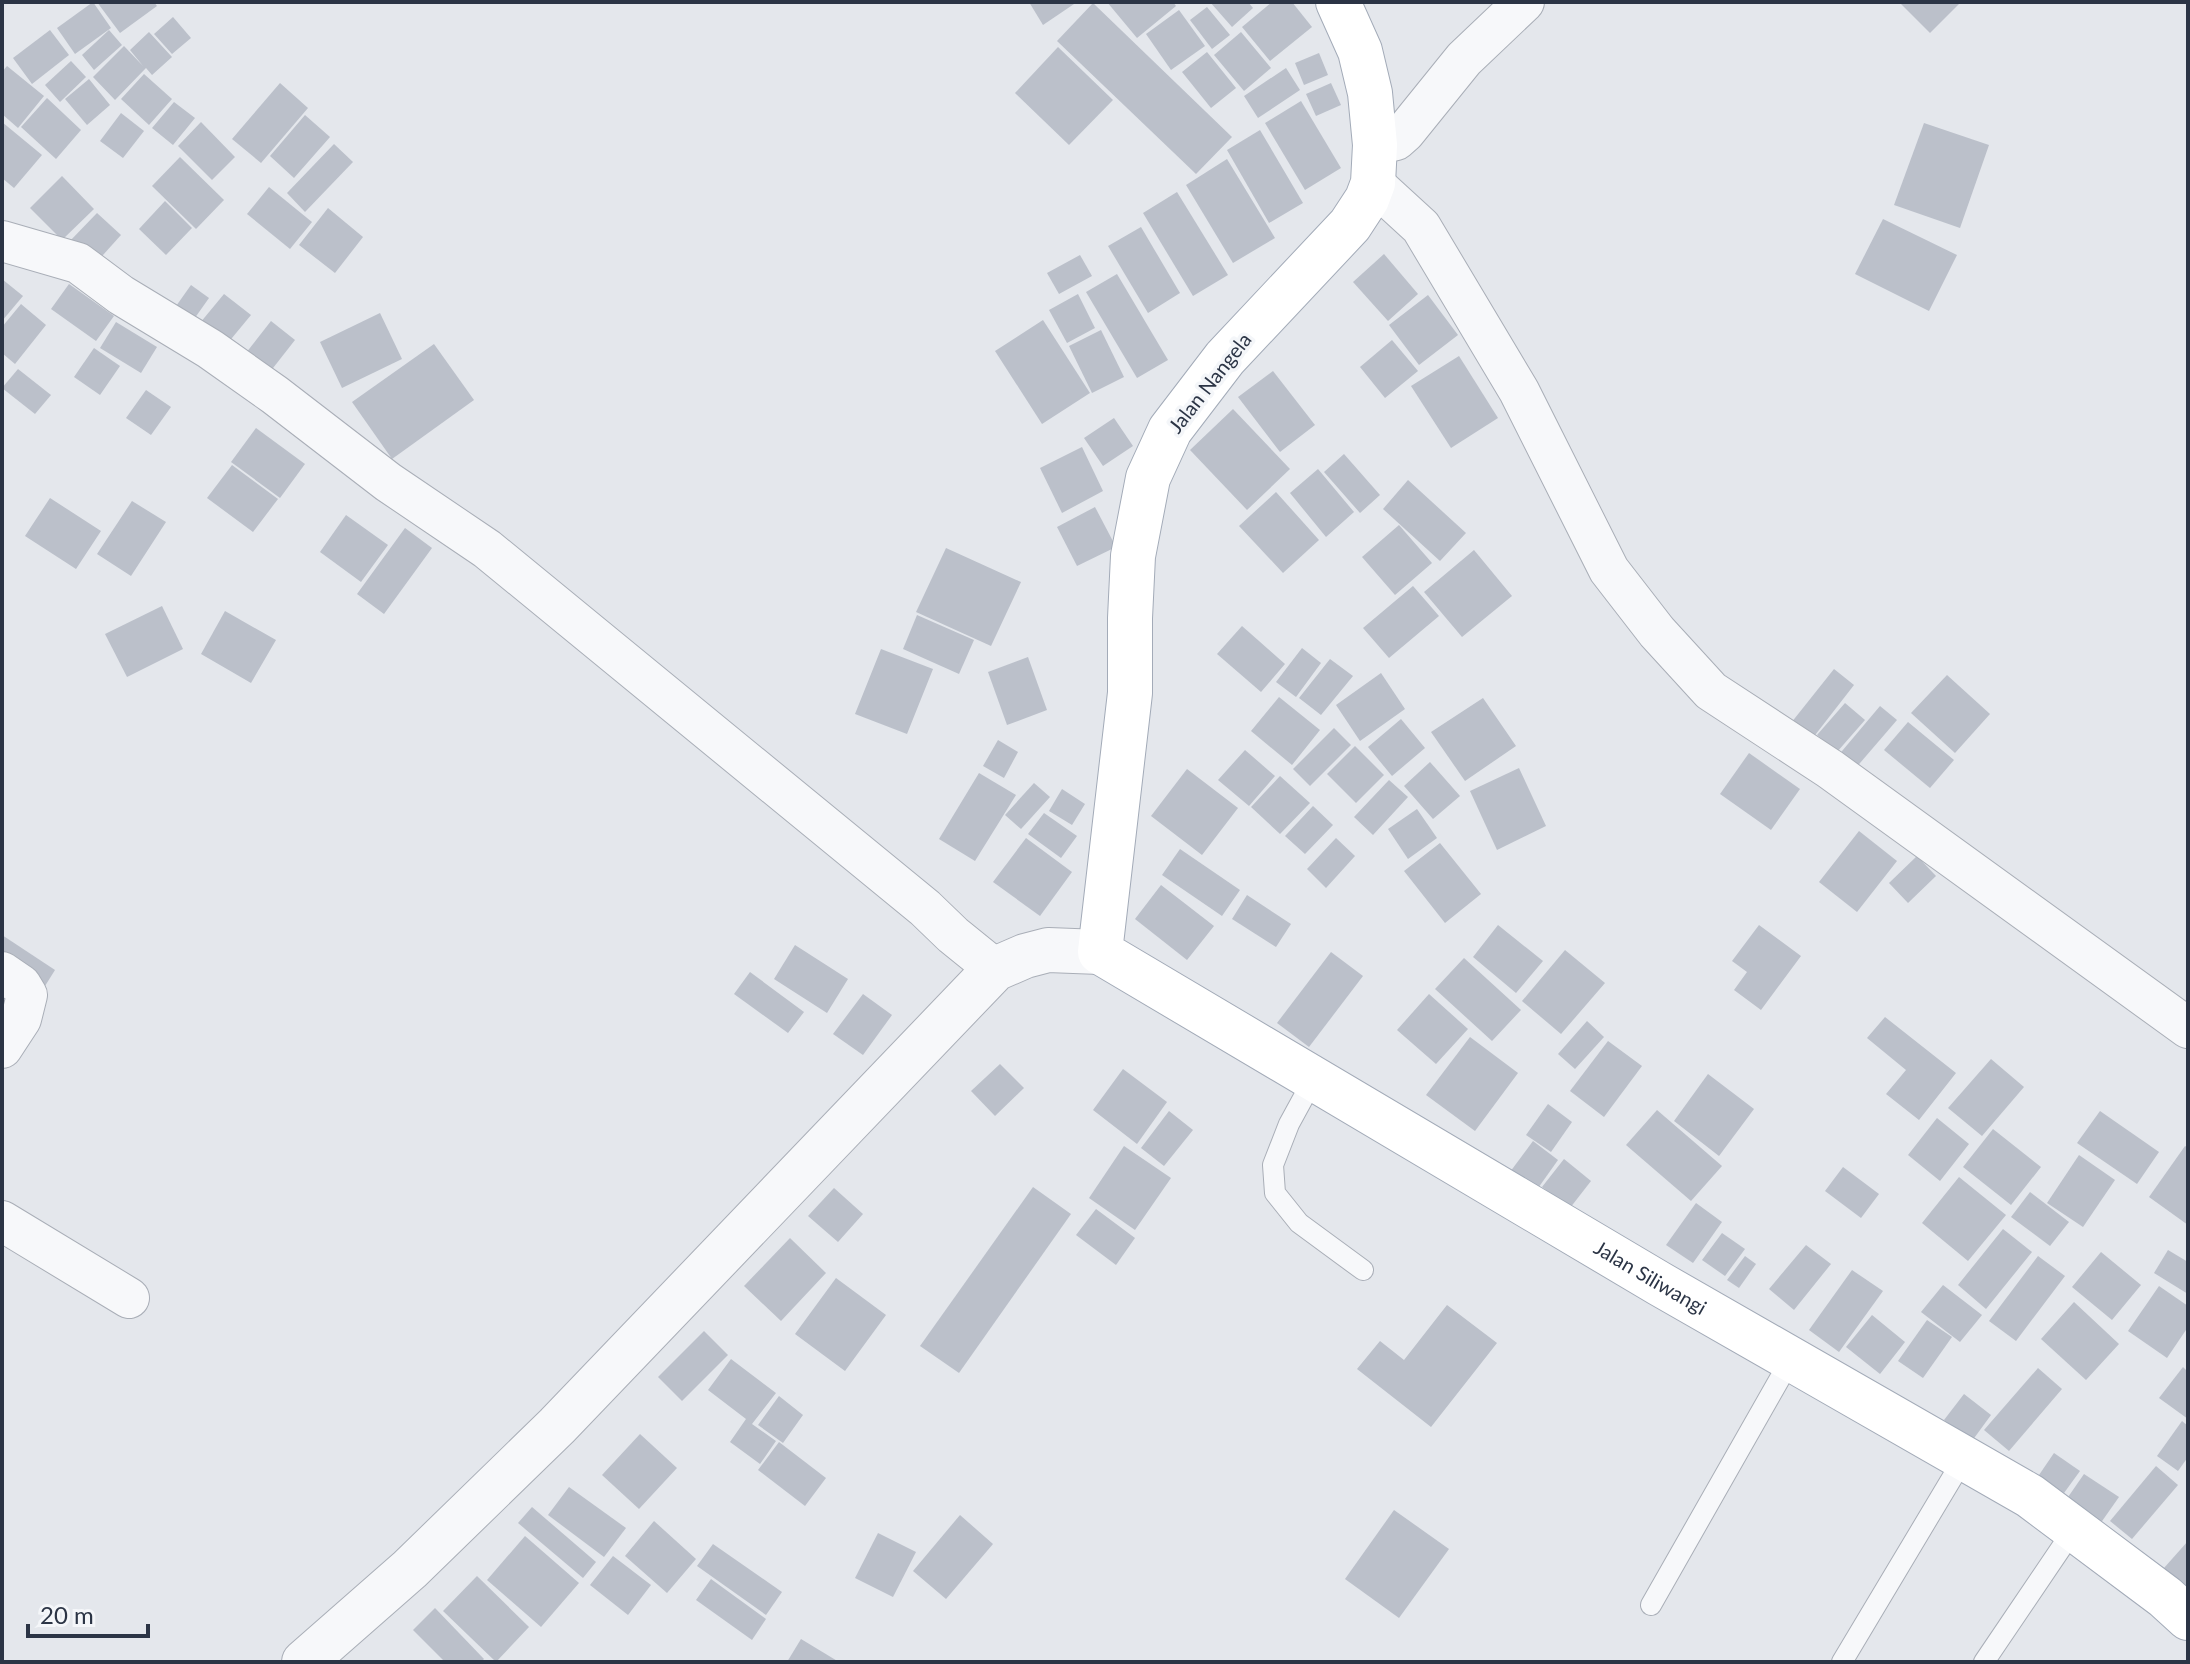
<svg xmlns="http://www.w3.org/2000/svg" width="2190" height="1664" font-family="Lato,sans-serif">
<style>
.building{fill:#bbc0ca}
.lines{fill:none;stroke-linecap:round;stroke-linejoin:round}
.service-casing{stroke:#a9aeb7;stroke-width:22}
.minor-casing{stroke:#a9aeb7;stroke-width:42}
.tertiary-casing{stroke:#a9aeb7;stroke-width:46}
.primary-casing{stroke:#a3abb8;stroke-width:46}
.service{stroke:#f7f8fa;stroke-width:20}
.minor{stroke:#f7f8fa;stroke-width:40}
.tertiary{stroke:#f7f8fa;stroke-width:44}
.primary{stroke:#fff;stroke-width:44}
.labels{text-anchor:middle;stroke-width:7;stroke-linejoin:round;paint-order:stroke}
.street-label{font-size:20px;fill:#2b3445;stroke:#f4f6f9}
</style>
<rect width="100%" height="100%" fill="#e4e7ec"/>
<g class="building">
<polygon points="93,2 111,28 75,54 57,28"/>
<polygon points="97,2 154,2 157,6 120,33"/>
<polygon points="1029,2 1077,2 1043,25"/>
<polygon points="1107,2 1173,2 1176,6 1137,38"/>
<polygon points="1210,2 1248,2 1253,8 1232,27"/>
<polygon points="1272,2 1292,2 1312,27 1270,61 1242,27"/>
<polygon points="1899,2 1961,2 1930,33"/>
<polygon points="1093,3 1232,137 1196,174 1057,41"/>
<polygon points="1207,7 1230,35 1212,49 1190,20"/>
<polygon points="1179,10 1205,46 1171,70 1146,34"/>
<polygon points="173,17 191,38 172,54 154,34"/>
<polygon points="50,30 69,55 32,84 13,58"/>
<polygon points="109,30 122,45 94,70 82,55"/>
<polygon points="149,32 172,57 152,75 146,68 115,100 93,77 124,46 143,66 130,50"/>
<polygon points="1241,32 1271,68 1244,91 1214,55"/>
<polygon points="1058,47 1113,100 1069,145 1015,93"/>
<polygon points="1207,52 1236,88 1211,108 1182,72"/>
<polygon points="1319,53 1328,75 1304,85 1295,63"/>
<polygon points="71,61 86,77 60,102 45,85"/>
<polygon points="7,66 44,96 18,128 2,114 2,72"/>
<polygon points="1286,68 1300,90 1258,118 1244,96"/>
<polygon points="144,74 172,99 149,125 121,99"/>
<polygon points="89,79 110,105 87,125 65,99"/>
<polygon points="280,83 308,108 261,163 232,139"/>
<polygon points="1331,83 1341,105 1316,116 1306,94"/>
<polygon points="47,98 81,130 56,159 21,127"/>
<polygon points="1301,101 1341,168 1305,190 1265,123"/>
<polygon points="174,102 195,118 173,145 152,128"/>
<polygon points="121,113 144,131 123,158 100,141"/>
<polygon points="305,115 330,137 294,178 270,156"/>
<polygon points="2,122 42,155 14,188 2,178"/>
<polygon points="201,122 235,157 212,180 178,146"/>
<polygon points="1924,123 1989,145 1960,228 1894,205"/>
<polygon points="1260,130 1303,203 1269,223 1227,150"/>
<polygon points="334,144 353,162 305,212 287,193"/>
<polygon points="180,157 224,200 196,229 152,186"/>
<polygon points="1227,159 1275,238 1233,263 1186,185"/>
<polygon points="62,176 94,209 62,240 30,208"/>
<polygon points="269,187 312,222 290,249 247,214"/>
<polygon points="1177,192 1228,275 1193,296 1143,213"/>
<polygon points="165,201 192,228 166,255 139,229"/>
<polygon points="328,208 363,237 335,273 299,245"/>
<polygon points="97,213 121,235 94,265 69,242"/>
<polygon points="1883,219 1957,255 1929,311 1855,274"/>
<polygon points="1141,227 1180,293 1148,313 1108,246"/>
<polygon points="1384,254 1418,294 1388,321 1353,282"/>
<polygon points="1080,255 1092,276 1059,294 1047,273"/>
<polygon points="1117,274 1168,360 1137,378 1086,292"/>
<polygon points="2,279 23,296 2,321"/>
<polygon points="69,284 114,316 96,341 51,309"/>
<polygon points="191,285 209,298 192,322 174,309"/>
<polygon points="224,294 251,315 227,344 200,323"/>
<polygon points="1078,294 1095,328 1067,343 1049,310"/>
<polygon points="1428,295 1458,335 1419,365 1389,325"/>
<polygon points="21,304 46,325 15,364 2,353 2,327"/>
<polygon points="380,313 402,359 342,388 320,342"/>
<polygon points="1043,320 1090,393 1042,424 995,351"/>
<polygon points="271,321 295,340 266,377 242,358"/>
<polygon points="116,322 157,347 141,373 100,348"/>
<polygon points="1101,330 1124,377 1092,393 1069,346"/>
<polygon points="1392,340 1418,371 1385,398 1360,367"/>
<polygon points="434,344 474,400 392,459 352,402"/>
<polygon points="94,348 120,366 100,395 74,377"/>
<polygon points="1459,356 1498,418 1451,448 1411,386"/>
<polygon points="18,369 51,395 35,414 2,388"/>
<polygon points="1273,371 1315,425 1280,452 1238,397"/>
<polygon points="146,390 171,407 151,435 126,418"/>
<polygon points="1233,409 1290,469 1247,510 1190,450"/>
<polygon points="1114,418 1133,446 1103,466 1084,438"/>
<polygon points="256,428 305,464 280,498 231,462"/>
<polygon points="1082,447 1103,491 1062,513 1040,468"/>
<polygon points="1344,454 1380,495 1360,513 1324,472"/>
<polygon points="232,465 278,499 253,532 207,498"/>
<polygon points="1318,469 1354,512 1326,537 1290,493"/>
<polygon points="1408,480 1466,533 1440,561 1383,509"/>
<polygon points="1276,492 1319,540 1283,573 1239,526"/>
<polygon points="50,498 101,531 76,569 25,536"/>
<polygon points="132,501 166,522 131,576 97,554"/>
<polygon points="1095,507 1116,547 1077,566 1057,527"/>
<polygon points="346,515 388,545 361,582 320,552"/>
<polygon points="1399,525 1432,563 1395,595 1362,557"/>
<polygon points="405,528 432,548 384,614 357,594"/>
<polygon points="946,548 1021,582 991,646 916,612"/>
<polygon points="1474,550 1512,596 1462,637 1424,592"/>
<polygon points="1413,586 1439,616 1389,658 1363,628"/>
<polygon points="162,606 183,649 127,677 105,634"/>
<polygon points="225,611 276,640 251,683 201,654"/>
<polygon points="917,615 974,640 959,674 903,649"/>
<polygon points="1242,626 1285,664 1261,692 1217,654"/>
<polygon points="1302,648 1321,663 1296,697 1276,682"/>
<polygon points="881,649 933,669 907,734 855,714"/>
<polygon points="1028,657 1047,710 1007,725 988,672"/>
<polygon points="1330,659 1353,676 1321,715 1299,698"/>
<polygon points="1834,669 1854,685 1812,739 1791,723"/>
<polygon points="1381,673 1405,709 1360,741 1336,705"/>
<polygon points="1947,675 1990,714 1955,753 1911,713"/>
<polygon points="1279,697 1320,730 1292,765 1251,731"/>
<polygon points="1483,698 1516,746 1465,781 1431,732"/>
<polygon points="1845,703 1865,720 1837,752 1817,735"/>
<polygon points="1880,706 1897,720 1854,770 1837,757"/>
<polygon points="1401,719 1425,748 1392,776 1368,747"/>
<polygon points="1908,722 1954,760 1930,788 1884,750"/>
<polygon points="1334,728 1351,745 1310,786 1293,769"/>
<polygon points="998,740 1018,752 1004,778 983,766"/>
<polygon points="1355,746 1384,775 1356,803 1327,774"/>
<polygon points="1245,750 1275,776 1249,806 1218,780"/>
<polygon points="1749,753 1800,789 1771,830 1720,794"/>
<polygon points="1430,762 1460,796 1433,819 1404,786"/>
<polygon points="1519,768 1546,826 1497,850 1470,791"/>
<polygon points="1187,769 1238,808 1202,855 1151,816"/>
<polygon points="979,773 1016,795 975,861 939,839"/>
<polygon points="1280,776 1310,803 1280,834 1251,807"/>
<polygon points="1389,780 1408,797 1373,835 1354,817"/>
<polygon points="1034,783 1050,797 1021,829 1005,815"/>
<polygon points="1062,789 1085,804 1072,825 1049,811"/>
<polygon points="1313,806 1333,825 1305,854 1285,836"/>
<polygon points="1417,809 1437,838 1408,859 1388,829"/>
<polygon points="1044,813 1077,836 1061,858 1028,834"/>
<polygon points="1859,831 1897,861 1857,912 1819,882"/>
<polygon points="1026,838 1072,872 1040,916 993,882"/>
<polygon points="1336,838 1355,856 1326,888 1307,869"/>
<polygon points="1440,843 1481,894 1445,923 1404,871"/>
<polygon points="1180,849 1240,890 1222,916 1162,875"/>
<polygon points="1917,856 1936,876 1908,903 1889,883"/>
<polygon points="1161,885 1214,926 1187,960 1135,919"/>
<polygon points="1247,895 1291,924 1276,947 1232,919"/>
<polygon points="1498,925 1543,961 1516,993 1473,957"/>
<polygon points="1759,925 1801,956 1761,1010 1734,990 1747,972 1732,961"/>
<polygon points="2,935 55,970 40,994 2,969"/>
<polygon points="795,945 848,979 827,1013 774,979"/>
<polygon points="1565,950 1605,983 1561,1034 1522,1001"/>
<polygon points="1331,952 1363,976 1309,1047 1277,1023"/>
<polygon points="1464,958 1521,1010 1492,1041 1435,989"/>
<polygon points="750,972 804,1012 788,1033 734,994"/>
<polygon points="863,994 892,1015 863,1055 833,1034"/>
<polygon points="1429,994 1468,1029 1436,1064 1397,1030"/>
<polygon points="1885,1017 1956,1073 1919,1120 1886,1094 1906,1070 1867,1038"/>
<polygon points="1587,1021 1604,1037 1575,1069 1558,1054"/>
<polygon points="1470,1037 1518,1073 1475,1131 1426,1095"/>
<polygon points="1608,1041 1642,1066 1604,1117 1570,1091"/>
<polygon points="1991,1059 2024,1087 1982,1136 1948,1108"/>
<polygon points="1000,1064 1024,1088 995,1116 971,1091"/>
<polygon points="1123,1069 1167,1102 1137,1144 1093,1110"/>
<polygon points="1708,1074 1754,1109 1719,1156 1674,1121"/>
<polygon points="1548,1104 1572,1122 1551,1152 1526,1135"/>
<polygon points="1657,1110 1722,1166 1691,1201 1626,1145"/>
<polygon points="1169,1111 1193,1130 1164,1166 1141,1148"/>
<polygon points="2100,1111 2159,1152 2137,1184 2077,1143"/>
<polygon points="1937,1118 1969,1144 1940,1181 1908,1155"/>
<polygon points="1993,1129 2041,1167 2011,1205 1963,1167"/>
<polygon points="1533,1141 1558,1160 1536,1191 1510,1172"/>
<polygon points="1124,1146 1171,1178 1135,1230 1089,1198"/>
<polygon points="2185,1146 2188,1148 2188,1225 2149,1197"/>
<polygon points="2079,1155 2115,1180 2083,1227 2047,1203"/>
<polygon points="1564,1159 1591,1181 1570,1208 1542,1187"/>
<polygon points="1843,1167 1879,1194 1861,1218 1825,1191"/>
<polygon points="1959,1177 2006,1215 1968,1261 1922,1223"/>
<polygon points="1033,1187 1071,1214 959,1373 920,1346"/>
<polygon points="834,1188 863,1214 838,1242 808,1216"/>
<polygon points="2030,1192 2069,1222 2050,1246 2011,1217"/>
<polygon points="1696,1203 1722,1222 1693,1263 1666,1245"/>
<polygon points="1096,1209 1135,1238 1116,1265 1076,1235"/>
<polygon points="2003,1229 2032,1252 1986,1309 1958,1285"/>
<polygon points="1722,1233 1745,1249 1725,1276 1702,1260"/>
<polygon points="790,1238 826,1273 781,1321 744,1286"/>
<polygon points="1806,1245 1831,1264 1794,1310 1769,1289"/>
<polygon points="2168,1250 2188,1262 2188,1294 2154,1273"/>
<polygon points="2101,1252 2141,1285 2112,1320 2072,1287"/>
<polygon points="1745,1256 1756,1264 1739,1288 1727,1280"/>
<polygon points="2038,1256 2065,1276 2016,1341 1989,1321"/>
<polygon points="1852,1270 1883,1291 1839,1352 1809,1330"/>
<polygon points="836,1278 886,1315 845,1371 795,1334"/>
<polygon points="1943,1285 1982,1315 1960,1342 1921,1312"/>
<polygon points="2159,1286 2188,1306 2188,1327 2167,1358 2128,1331"/>
<polygon points="2074,1302 2119,1344 2086,1380 2041,1339"/>
<polygon points="1447,1305 1497,1343 1431,1427 1357,1369 1380,1341 1404,1360"/>
<polygon points="1872,1315 1905,1342 1880,1374 1846,1347"/>
<polygon points="1927,1320 1952,1337 1923,1378 1898,1361"/>
<polygon points="704,1331 728,1355 682,1401 658,1377"/>
<polygon points="731,1359 776,1393 752,1424 776,1441 760,1464 730,1442 746,1419 708,1390"/>
<polygon points="2183,1367 2188,1372 2188,1419 2159,1398"/>
<polygon points="2038,1368 2062,1389 2009,1451 1984,1430"/>
<polygon points="1964,1394 1991,1415 1972,1441 1944,1420"/>
<polygon points="779,1396 803,1415 783,1443 758,1425"/>
<polygon points="2182,1421 2188,1426 2188,1457 2178,1471 2157,1456"/>
<polygon points="640,1434 677,1468 639,1509 602,1475"/>
<polygon points="779,1442 826,1478 805,1506 758,1470"/>
<polygon points="2054,1453 2080,1471 2064,1493 2039,1475"/>
<polygon points="2156,1466 2178,1485 2132,1539 2110,1521"/>
<polygon points="2084,1474 2119,1497 2100,1524 2066,1500"/>
<polygon points="569,1487 626,1528 604,1557 548,1515"/>
<polygon points="532,1507 596,1562 583,1578 518,1523"/>
<polygon points="1394,1510 1449,1549 1399,1618 1345,1579"/>
<polygon points="960,1515 993,1544 946,1599 913,1571"/>
<polygon points="654,1521 696,1559 667,1593 625,1556"/>
<polygon points="878,1533 916,1552 893,1597 855,1578"/>
<polygon points="525,1536 579,1583 541,1627 487,1580"/>
<polygon points="2188,1541 2188,1590 2164,1568"/>
<polygon points="713,1544 782,1592 766,1615 697,1566"/>
<polygon points="613,1556 651,1585 628,1615 590,1585"/>
<polygon points="477,1576 529,1627 496,1662 443,1611"/>
<polygon points="711,1579 766,1619 752,1640 696,1600"/>
<polygon points="435,1608 484,1659 481,1662 445,1662 413,1630"/>
<polygon points="801,1639 839,1662 787,1662"/>
</g>
<g class="lines">
<defs>
<g id="service">
<polyline points="1313,1080 1289,1124 1273,1165 1275,1193 1299,1223 1363,1270"/>
<polyline points="1651,1605 1791,1359"/>
<polyline points="1842,1662 1964,1458"/>
<polyline points="1984,1662 2074,1529"/>
</g>
<g id="minor">
<polyline points="1375,145 1396,140 1405,132 1464,59 1524,2"/>
<polyline points="1373,183 1421,227 1519,391 1609,570 1657,632 1711,691 1830,769 2188,1028"/>
<polyline points="2,241 78,263 121,295 210,349 275,395 388,482 487,549 925,908 953,935 995,969"/>
<polyline points="2,972 21,985 27,995 21,1019 2,1048"/>
<polyline points="2,1221 129,1298"/>
</g>
<polyline id="tertiary" points="304,1662 410,1569 557,1426 995,969 1025,956 1048,950 1100,952"/>
<g id="primary">
<path id="s1" d="M1338,2L1360,51L1370,93L1375,145L1373,183L1367,199L1350,225L1225,358L1170,430L1148,478L1133,556L1130,618V693L1100,952L1660,1284L2030,1496L2165,1597L2188,1618"/>
</g>
</defs>
<use href="#service" class="service-casing"/>
<use href="#minor" class="minor-casing"/>
<use href="#tertiary" class="tertiary-casing"/>
<use href="#primary" class="primary-casing"/>
<use href="#service" class="service"/>
<use href="#minor" class="minor"/>
<use href="#tertiary" class="tertiary"/>
<use href="#primary" class="primary"/>
</g>
<g class="labels">
<g class="street-label">
<text transform="translate(1210 383) rotate(-52)" y="7">Jalan Nangela</text>
<text dy="7" stroke="none"><textPath href="#s1" startOffset="1678">Jalan Siliwangi</textPath></text>
</g>
</g>
<rect width="2190" height="1664" fill="none" stroke="#2b3445" stroke-width="8"/>
<path d="M28 1624v12h120v-12" fill="none" stroke="#2b3445" stroke-width="4"/>
<text x="40" y="1624" font-size="24" fill="#2b3445" stroke="#f4f6f9" stroke-width="6" paint-order="stroke">20 m</text>
</svg>
